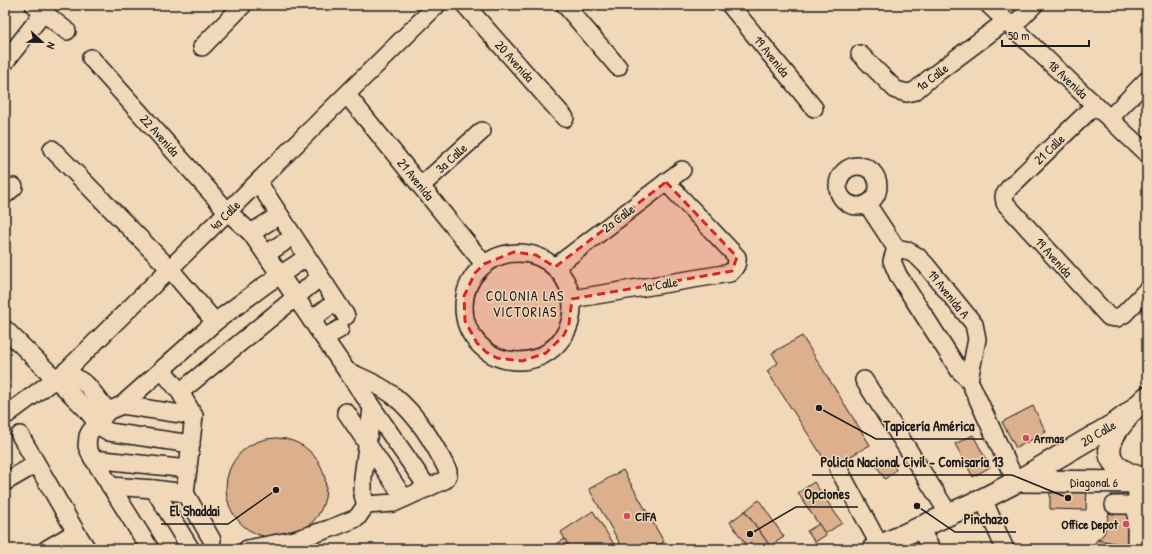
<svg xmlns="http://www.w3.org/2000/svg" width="1152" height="554" font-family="'Patrick Hand',sans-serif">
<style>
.building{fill:#dcaf8d;stroke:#1c1c1c}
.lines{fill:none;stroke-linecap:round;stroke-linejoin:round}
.minor-casing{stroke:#1c1c1c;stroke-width:20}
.major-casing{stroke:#1c1c1c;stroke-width:24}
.minor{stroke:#f1d8b9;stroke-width:17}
.major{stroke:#f1d8b9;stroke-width:21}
.marked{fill:#d62828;fill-opacity:0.2;stroke:#d62828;stroke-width:3;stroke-dasharray:8 5;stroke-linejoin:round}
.poi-dot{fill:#d1495b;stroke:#f1d8b9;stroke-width:1.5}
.labels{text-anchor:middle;stroke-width:3;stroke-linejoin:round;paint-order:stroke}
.street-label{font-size:13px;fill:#1c1c1c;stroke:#f1d8b9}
.poi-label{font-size:13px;font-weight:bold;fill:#1c1c1c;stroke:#f1d8b9;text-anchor:start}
.neighbourhood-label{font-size:14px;letter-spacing:1px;fill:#1c1c1c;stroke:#f1d8b9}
.leader{fill:none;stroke:#1c1c1c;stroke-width:1.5}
.callout-dot{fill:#1c1c1c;stroke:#f1d8b9;stroke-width:1.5}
.callout-label{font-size:14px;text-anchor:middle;font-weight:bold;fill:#1c1c1c;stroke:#f1d8b9;stroke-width:3;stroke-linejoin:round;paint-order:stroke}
</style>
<rect width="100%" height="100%" fill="#f1d8b9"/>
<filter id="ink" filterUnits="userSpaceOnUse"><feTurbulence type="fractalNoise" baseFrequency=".025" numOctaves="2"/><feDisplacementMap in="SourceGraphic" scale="8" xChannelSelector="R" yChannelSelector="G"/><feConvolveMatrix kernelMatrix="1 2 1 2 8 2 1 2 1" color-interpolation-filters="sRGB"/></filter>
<g filter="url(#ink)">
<g class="building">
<polygon points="802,336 870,445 830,468 767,371 778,363 772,353"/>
<polygon points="1033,406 1046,432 1016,448 1002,422"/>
<polygon points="973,435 990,467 973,477 955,444"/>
<circle cx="276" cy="488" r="50"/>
<polygon points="888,458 896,470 885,479 876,465"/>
<polygon points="623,470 664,542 653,549 623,549 589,489"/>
<polygon points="814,482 842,523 825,534 798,493"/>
<polygon points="1050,486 1087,487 1086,510 1050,509"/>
<polygon points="1146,493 1146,549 1137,549 1137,547 1097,540 1104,534 1109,513 1111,495 1140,495"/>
<polygon points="759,500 784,537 770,546 745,511"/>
<polygon points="593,511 617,549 570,549 561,532"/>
<polygon points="745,511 770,546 767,549 749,549 730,522"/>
<polygon points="819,524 826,535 815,542 807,531"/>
<polygon points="565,539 570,549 548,549"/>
<polygon points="1097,540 1137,547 1137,549 1090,549"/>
</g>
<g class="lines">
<defs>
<g id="minor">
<polyline points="34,5 67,31"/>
<polyline points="465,5 565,118"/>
<polyline points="565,5 618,67"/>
<polyline points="730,5 814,108"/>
<polyline points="989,5 1147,154"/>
<polyline points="1012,27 1034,5"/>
<polyline points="202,47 243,5"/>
<polyline points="860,54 896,90 907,93 915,91 930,78 1006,21"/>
<polyline points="91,58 228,212 251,233 428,488"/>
<polyline points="5,62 43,13"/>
<polyline points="347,95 484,264"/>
<polyline points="1095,105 1009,188 1004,196 1005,203 1109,317 1117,318 1124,314 1147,290"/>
<polyline points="1110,118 1147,80"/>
<polyline points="52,149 170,269 215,322"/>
<circle cx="858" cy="186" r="20"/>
<polyline points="258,182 346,316"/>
<polyline points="421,186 482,131"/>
<polyline points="5,195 14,187"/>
<polyline points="867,204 896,248 906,250 917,256 926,265 974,324 977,339 969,380"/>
<polyline points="251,233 273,219"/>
<polyline points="896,248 892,261 898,275 959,370 969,380 1016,482"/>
<circle cx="518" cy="307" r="54"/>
<polyline points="266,254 283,243"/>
<polyline points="555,267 682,170"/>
<path d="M572,299L730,273C735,268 738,264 737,257L666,182"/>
<polyline points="311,320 327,308"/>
<polyline points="5,329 86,409 93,418 96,424 109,432 191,444"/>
<polyline points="324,338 340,329"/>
<polyline points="162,370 180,392 194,416 185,493"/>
<polyline points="66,371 87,385 108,411"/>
<path d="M347,371C363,378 380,385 394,396C418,416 434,443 448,471V475L445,480L394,503L366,505"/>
<polyline points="864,380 949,514"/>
<polyline points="180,392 313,283"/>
<polyline points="122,405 194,416"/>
<polyline points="346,412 404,498"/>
<polyline points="5,416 66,371 437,5"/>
<polyline points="20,435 76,532 87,549"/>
<polyline points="93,459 188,469"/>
<polyline points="838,468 880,546"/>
<polyline points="5,482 36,464"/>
<polyline points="110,486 154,489 185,493 212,540"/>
<polyline points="154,489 190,548"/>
<polyline points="983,499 1005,549"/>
<polyline points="1114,505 1137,505"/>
<polyline points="920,528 931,549"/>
<polyline points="1136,540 1137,482"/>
<polyline points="47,549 76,532"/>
<polyline points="150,549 91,455 87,446 88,436 90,432 108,411 122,405 215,322 265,285 301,261"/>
<polyline points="247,549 294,540 329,529 357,518 366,505 363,495 363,477 372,408"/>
</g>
<g id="major">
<path d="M1126,419C1120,426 1113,434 1111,443C1104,464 1126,474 1143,478"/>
<polyline points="1018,481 1147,482"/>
<polyline points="873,549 983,499 1016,482 1116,423 1131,412 1147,397"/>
</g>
</defs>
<use href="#minor" class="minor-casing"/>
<use href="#major" class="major-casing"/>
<use href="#minor" class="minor"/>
<use href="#major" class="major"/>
</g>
</g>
<path class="marked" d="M666,182L737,257L732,271L572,299L569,324L564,335L546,353L522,361L497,358L486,352L477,343L465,321L464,296L475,273L484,264L514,252L536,255L555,267Z"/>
<g class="poi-dot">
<circle cx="1026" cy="438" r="4"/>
<circle cx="627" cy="516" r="4"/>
<circle cx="1126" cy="524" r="4"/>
</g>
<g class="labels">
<g class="street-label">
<text transform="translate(772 56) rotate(51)" y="5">19 Avenida</text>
<text transform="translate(515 61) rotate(48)" y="5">20 Avenida</text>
<text transform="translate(932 77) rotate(-37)" y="5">1a Calle</text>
<text transform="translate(1068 79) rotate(43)" y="5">18 Avenida</text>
<text transform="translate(160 135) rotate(48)" y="5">22 Avenida</text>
<text transform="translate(1049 149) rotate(-44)" y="5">21 Calle</text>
<text transform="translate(451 158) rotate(-42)" y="5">3a Calle</text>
<text transform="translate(416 179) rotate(51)" y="5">21 Avenida</text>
<text transform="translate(225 215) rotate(-45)" y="5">4a Calle</text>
<text transform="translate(618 218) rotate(-37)" y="5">2a Calle</text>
<text transform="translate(1054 257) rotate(48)" y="5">19 Avenida</text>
<text transform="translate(660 284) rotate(-9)" y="5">1a Calle</text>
<text transform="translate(949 294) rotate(51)" y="5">19 Avenida A</text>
<text transform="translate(1098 433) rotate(-31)" y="5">20 Calle</text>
<text x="1094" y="487">Diagonal 6</text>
</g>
<g class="poi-label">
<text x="1034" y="443">Armas</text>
<text x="635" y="521">CIFA</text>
<text x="1118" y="529" text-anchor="end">Office Depot</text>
</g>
<g class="neighbourhood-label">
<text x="525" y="301">COLONIA LAS<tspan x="525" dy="16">VICTORIAS</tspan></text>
</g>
</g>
<path class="leader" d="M819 408L876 439H983M1068 498L1012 475H812M750 534L796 507H858M276 490L228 524H161M917 506L955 532H1016"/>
<g class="callout-dot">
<circle cx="819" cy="408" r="4"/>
<circle cx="1068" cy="498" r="4"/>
<circle cx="750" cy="534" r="4"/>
<circle cx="276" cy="490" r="4"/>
<circle cx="917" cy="506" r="4"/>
</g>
<g class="callout-label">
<text x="929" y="431">Tapicería América</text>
<text x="912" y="467">Policía Nacional Civil - Comisaría 13</text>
<text x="827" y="499">Opciones</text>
<text x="195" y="516">El Shaddai</text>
<text x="986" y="524">Pinchazo</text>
</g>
<rect width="1152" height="554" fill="none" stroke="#f1d8b9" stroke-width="20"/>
<rect x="10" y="10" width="1132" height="534" fill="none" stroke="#1c1c1c" stroke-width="1.5" filter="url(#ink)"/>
<g transform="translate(42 42) rotate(112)" stroke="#f1d8b9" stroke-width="3" paint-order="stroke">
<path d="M0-3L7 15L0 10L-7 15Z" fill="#1c1c1c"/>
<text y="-6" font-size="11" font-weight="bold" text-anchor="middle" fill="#1c1c1c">N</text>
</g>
<path d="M1002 40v6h87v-6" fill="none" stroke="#1c1c1c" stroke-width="2"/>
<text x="1008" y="40" font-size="12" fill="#1c1c1c" stroke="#f1d8b9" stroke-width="3" paint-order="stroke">50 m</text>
</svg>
